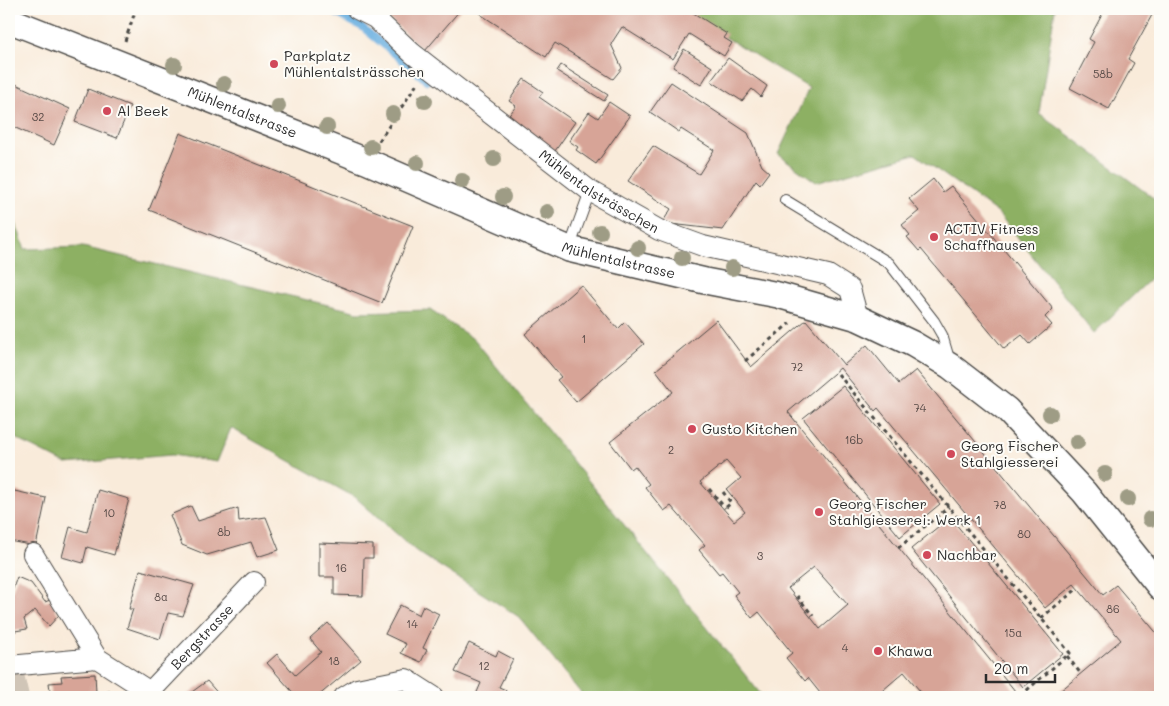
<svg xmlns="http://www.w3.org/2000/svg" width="1169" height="706" font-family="Mali,sans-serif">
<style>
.forest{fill:#8db064;stroke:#5c6e48}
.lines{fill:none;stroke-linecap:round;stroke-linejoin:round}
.stream{stroke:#69afe0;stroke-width:7}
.building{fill:#d7a497;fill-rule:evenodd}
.trunk-tunnel{stroke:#d0c5b7;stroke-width:28;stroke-dasharray:28 14;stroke-linecap:butt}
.service-casing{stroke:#4a4845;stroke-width:12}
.minor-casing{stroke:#4a4845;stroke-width:22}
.tertiary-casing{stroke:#4a4845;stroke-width:28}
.path{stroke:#4a4845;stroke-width:3;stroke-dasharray:4 4;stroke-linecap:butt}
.service{stroke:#fff;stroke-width:10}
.minor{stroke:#fff;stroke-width:20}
.tertiary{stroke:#fff;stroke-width:25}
.tree{fill:#9e9c85}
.poi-dot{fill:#d1495b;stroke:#fdfcf7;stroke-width:2}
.labels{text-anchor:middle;stroke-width:4;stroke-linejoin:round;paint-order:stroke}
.number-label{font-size:11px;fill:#564946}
.poi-label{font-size:14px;fill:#2b2b2b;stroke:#fdfcf7;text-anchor:start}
.street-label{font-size:14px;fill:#2b2b2b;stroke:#fdfcf7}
</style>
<rect width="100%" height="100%" fill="#fdfcf7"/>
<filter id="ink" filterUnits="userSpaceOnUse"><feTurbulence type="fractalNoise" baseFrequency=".02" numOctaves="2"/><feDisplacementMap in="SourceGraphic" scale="10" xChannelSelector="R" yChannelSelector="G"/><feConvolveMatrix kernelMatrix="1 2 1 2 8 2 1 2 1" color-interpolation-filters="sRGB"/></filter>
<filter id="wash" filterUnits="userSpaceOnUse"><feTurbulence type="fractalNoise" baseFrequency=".0096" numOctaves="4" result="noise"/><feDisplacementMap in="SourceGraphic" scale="20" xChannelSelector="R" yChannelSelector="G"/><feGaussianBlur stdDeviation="1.12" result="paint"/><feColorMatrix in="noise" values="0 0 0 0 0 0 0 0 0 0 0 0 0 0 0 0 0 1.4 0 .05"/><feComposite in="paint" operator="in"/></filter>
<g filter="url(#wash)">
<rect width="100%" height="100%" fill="#f9ebda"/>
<g class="forest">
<polygon points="679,9 1055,9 1039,113 1160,203 1160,270 1094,333 998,213 915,154 816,182 778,154 809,88"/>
<polygon points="9,203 25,249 83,247 358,312 430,310 475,340 763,697 584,697 519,617 416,551 356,498 231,428 217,462 172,455 66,464 9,435"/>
</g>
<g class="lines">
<polyline class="stream" points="327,9 363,28 427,81"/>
</g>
<g id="blocks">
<g class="building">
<polygon points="391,9 461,9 425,51 386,16"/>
<polygon points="483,9 687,9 727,34 724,38 732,43 724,56 689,34 673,59 622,27 611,44 622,68 613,79 555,43 546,57 480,14"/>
<polygon points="1105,9 1147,9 1146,11 1152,15 1128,59 1134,63 1109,109 1070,88 1094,42 1089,39"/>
<polygon points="684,49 712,67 701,85 673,67"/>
<polygon points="728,58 767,86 761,97 752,89 742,101 711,81"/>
<polygon points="561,65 608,95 604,101 557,71"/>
<polygon points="524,79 543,92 539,97 575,122 555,151 507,118 516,106 509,101"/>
<polygon points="9,81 70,109 54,145 9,125"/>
<polygon points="671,82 748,133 762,166 769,172 760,184 756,180 723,230 662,223 671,209 628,181 653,146 699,174 714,150 681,129 679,132 650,112"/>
<polygon points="88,89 130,106 117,138 75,122"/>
<polygon points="609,102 630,116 596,164 576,150 578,147 569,141 589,112 598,118"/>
<polygon points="180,133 413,226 382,303 149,210"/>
<polygon points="933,179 943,192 951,186 1053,309 1045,317 1052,325 1030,344 1022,335 1004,349 921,249 919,251 907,237 910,235 902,225 919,211 909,199"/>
<polygon points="581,285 618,329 625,322 644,344 576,402 557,380 561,377 525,334"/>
<path d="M716,320L751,367L806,320L844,365L867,345L899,384L916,370L1103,595L1116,585L1160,637V697H1053L1121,640L1074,584L1045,608L878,408L875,411L840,368L788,412L1020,697H925L904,672L875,697H816L820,693L808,678L805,681L786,658L792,653L759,612L752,618L734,595L738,592L722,572L719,574L699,550L705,545L671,506L664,511L645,487L649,484L635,466L631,469L610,442L673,392L656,370ZM726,461L741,478L727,490L745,512L734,521L700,482ZM814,567L848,605L820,629L788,588Z"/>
<polygon points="843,386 940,504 900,537 803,418"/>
<polygon points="10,490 46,498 36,546 9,541"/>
<polygon points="98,490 129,499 114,555 87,547 83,563 62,557 70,527 87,532"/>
<polygon points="191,506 198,521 238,508 239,521 266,517 279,550 257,557 251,542 207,555 182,545 170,515"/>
<polygon points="950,517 1063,654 1023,687 911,549"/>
<polygon points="319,543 373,545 373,558 364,558 363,596 334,595 334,577 319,577"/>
<polygon points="140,570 194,585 183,616 168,613 160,639 127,628 133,609 129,609"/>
<polygon points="17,577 31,583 45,602 50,600 59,615 49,626 35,610 24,619 27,629 9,632 9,593 12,591"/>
<polygon points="400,605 419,615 423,606 439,614 423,648 427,650 421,662 401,653 406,644 385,634"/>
<polygon points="328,623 361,660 317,697 297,697 267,663 277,654 295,675 321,652 310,639"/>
<polygon points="469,643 496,656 498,651 513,659 499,687 506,690 502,697 475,697 481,683 455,672"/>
<polygon points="95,674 96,693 110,691 110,697 51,697 49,683 62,682 61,676"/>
<polygon points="207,681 221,697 185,697"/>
</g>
</g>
</g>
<g filter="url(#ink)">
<use href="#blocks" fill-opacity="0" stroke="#4a4845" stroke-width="1"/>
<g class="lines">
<polyline class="trunk-tunnel" points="9,671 15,697"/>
<defs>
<g id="service">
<polyline points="785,200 889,263 934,321 942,335 950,362"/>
<polyline points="569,249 590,191"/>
</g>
<g id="minor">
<path id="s1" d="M357,9L375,18L412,53L590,191L659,230L703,246L828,275L850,289L858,318"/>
<polyline points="33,554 97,658 150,692 154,697"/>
<polyline points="9,666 97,658"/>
<path id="s2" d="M150,692L254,582"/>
<polyline points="344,697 357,689 406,679 434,697"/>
</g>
<g id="tertiary">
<path id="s3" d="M9,20L366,161L569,249L705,281L778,295L858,318L913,344L950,366L1007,410L1084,492L1160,587"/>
</g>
</defs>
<use href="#service" class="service-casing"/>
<use href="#minor" class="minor-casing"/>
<use href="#tertiary" class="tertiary-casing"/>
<g class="path">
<polyline points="207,12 207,9"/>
<polyline points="125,41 136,9"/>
<polyline points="379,141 417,84"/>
<polyline points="745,361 790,323"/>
<polyline points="838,374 1070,653 1019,697"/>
<polyline points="709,489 725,508"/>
<polyline points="723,492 731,503 724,509"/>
<polyline points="898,548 949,507"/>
<polyline points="797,596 813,616"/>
<polyline points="1041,618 1078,588"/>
<polyline points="1067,656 1081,674"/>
</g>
<use href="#service" class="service"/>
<use href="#minor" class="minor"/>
<use href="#tertiary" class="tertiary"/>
</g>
<g class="tree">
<circle cx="174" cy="65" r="8"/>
<circle cx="224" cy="84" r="8"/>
<circle cx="425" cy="101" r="8"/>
<circle cx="278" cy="106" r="8"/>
<circle cx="393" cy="114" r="8"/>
<circle cx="327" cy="127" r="8"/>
<circle cx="371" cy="147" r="8"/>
<circle cx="494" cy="159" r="8"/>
<circle cx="417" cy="163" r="8"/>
<circle cx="462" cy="181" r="8"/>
<circle cx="503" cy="197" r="8"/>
<circle cx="547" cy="212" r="8"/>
<circle cx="600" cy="232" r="8"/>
<circle cx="638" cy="248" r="8"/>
<circle cx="682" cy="258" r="8"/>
<circle cx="732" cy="268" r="8"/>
<circle cx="1050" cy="414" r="8"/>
<circle cx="1077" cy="442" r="8"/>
<circle cx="1105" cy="474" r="8"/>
<circle cx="1128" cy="499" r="8"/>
<circle cx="1150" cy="519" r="8"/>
</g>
</g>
<g class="poi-dot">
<circle cx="274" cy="64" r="5"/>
<circle cx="107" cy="111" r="5"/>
<circle cx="934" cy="237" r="5"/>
<circle cx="692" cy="429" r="5"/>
<circle cx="951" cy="454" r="5"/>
<circle cx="819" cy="512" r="5"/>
<circle cx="927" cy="555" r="5"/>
<circle cx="878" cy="651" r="5"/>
</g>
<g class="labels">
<g class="number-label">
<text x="1103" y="78">58b</text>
<text x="38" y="121">32</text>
<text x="584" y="343">1</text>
<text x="797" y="371">72</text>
<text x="920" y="412">74</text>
<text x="854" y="444">16b</text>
<text x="671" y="454">2</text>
<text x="1000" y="509">78</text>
<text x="109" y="517">10</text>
<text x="224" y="536">8b</text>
<text x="1024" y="538">80</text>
<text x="760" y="560">3</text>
<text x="341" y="572">16</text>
<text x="161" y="601">8a</text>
<text x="1113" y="613">86</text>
<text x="412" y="628">14</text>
<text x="1013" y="637">15a</text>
<text x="845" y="652">4</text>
<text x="334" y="665">18</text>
<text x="484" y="670">12</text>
</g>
<g class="poi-label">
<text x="284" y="61">Parkplatz<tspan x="284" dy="16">Mühlentalsträsschen</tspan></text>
<text x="117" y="116">Al Beek</text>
<text x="944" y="234">ACTIV Fitness<tspan x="944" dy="16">Schaffhausen</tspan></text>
<text x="702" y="434">Gusto Kitchen</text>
<text x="961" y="451">Georg Fischer<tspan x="961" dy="16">Stahlgiesserei</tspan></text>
<text x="829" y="509">Georg Fischer<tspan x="829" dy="16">Stahlgiesserei: Werk 1</tspan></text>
<text x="937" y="560">Nachbar</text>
<text x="888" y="656">Khawa</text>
</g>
<g class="street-label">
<text dy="5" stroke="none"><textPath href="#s3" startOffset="251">Mühlentalstrasse</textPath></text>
<text dy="5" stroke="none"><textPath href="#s1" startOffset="304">Mühlentalsträsschen</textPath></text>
<text dy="5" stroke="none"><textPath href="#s3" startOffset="656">Mühlentalstrasse</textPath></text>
<text dy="5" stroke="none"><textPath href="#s2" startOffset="76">Bergstrasse</textPath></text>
</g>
</g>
<rect width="1169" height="706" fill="none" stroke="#fdfcf7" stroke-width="30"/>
<path d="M986 674v8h69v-8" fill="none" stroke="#2b2b2b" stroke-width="2.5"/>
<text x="994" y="674" font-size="15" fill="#2b2b2b" stroke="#fdfcf7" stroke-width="4" paint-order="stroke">20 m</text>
</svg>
